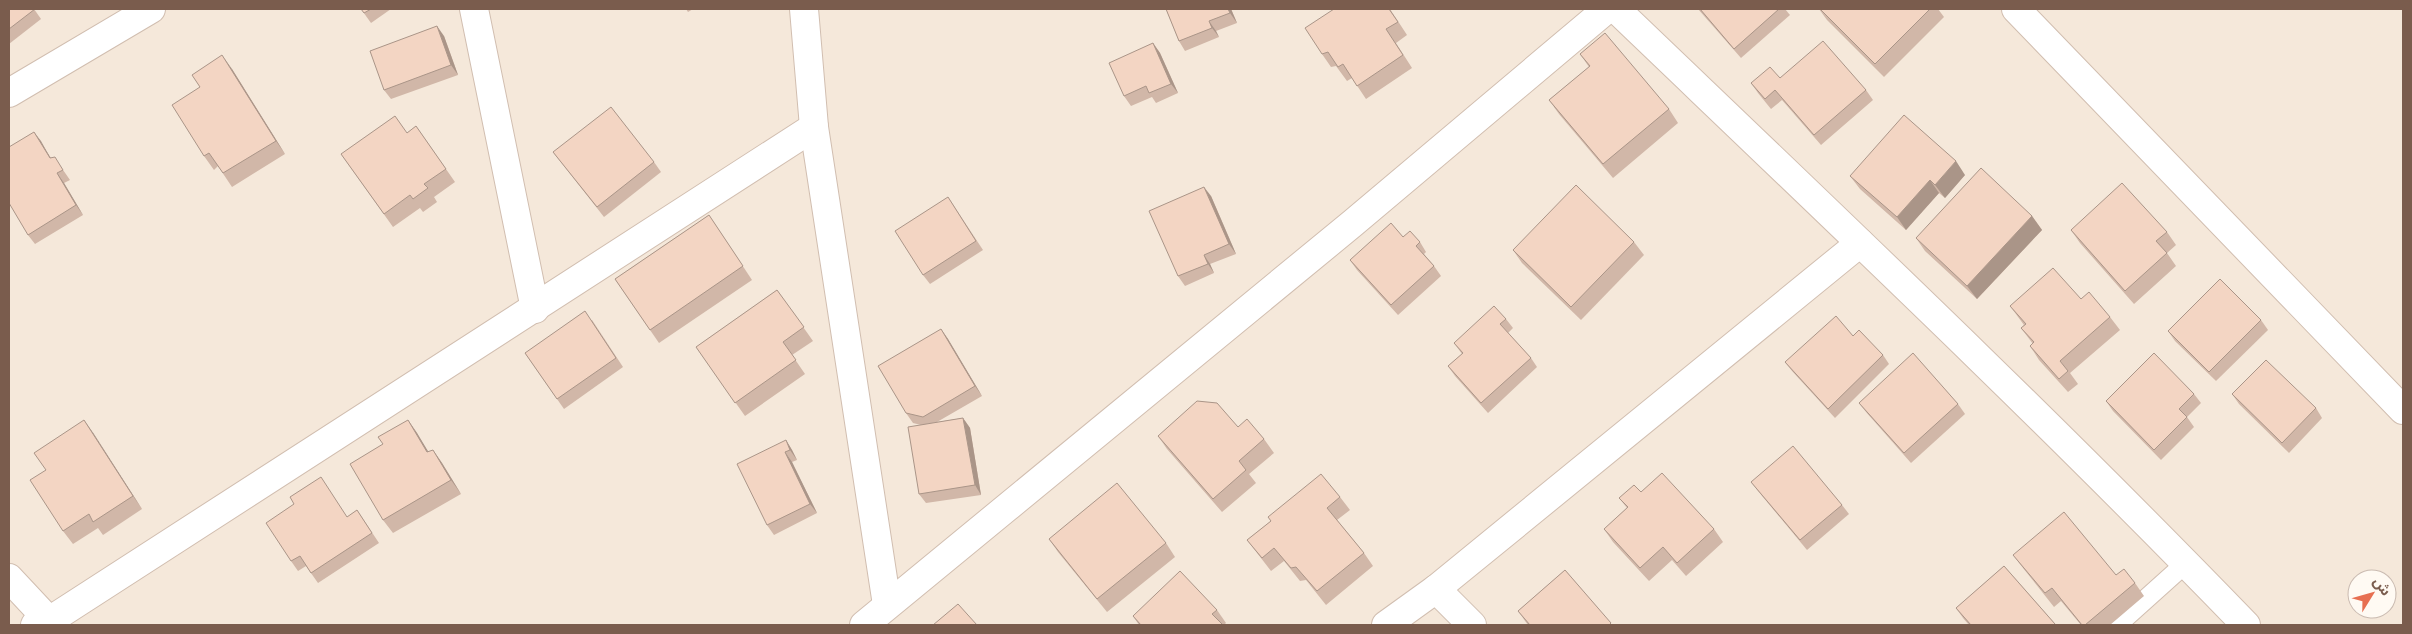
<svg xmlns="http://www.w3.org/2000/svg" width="2412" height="634" font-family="Manrope,'Noto Sans Arabic',sans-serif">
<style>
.residential{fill:#f5e8da;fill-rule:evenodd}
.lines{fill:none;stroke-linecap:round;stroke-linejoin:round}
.lane-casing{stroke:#d1beb0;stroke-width:21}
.street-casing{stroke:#d1beb0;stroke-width:30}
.lane{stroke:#fff;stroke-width:19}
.street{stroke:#fff;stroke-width:28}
.wall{fill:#d1b7a8}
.shaded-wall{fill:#aa9588}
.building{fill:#f3d5c3;stroke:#aa9588}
</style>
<rect width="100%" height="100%" fill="#fdf6ec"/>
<path class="residential" d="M9,9H2403V625H9ZM2357,579H2387V609H2357Z"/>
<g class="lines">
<defs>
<polyline id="lane" points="2117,625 2186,563"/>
<g id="street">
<polyline points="474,9 535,309"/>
<polyline points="804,9 814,127 887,605"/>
<path d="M1616,9C1828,212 2042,414 2246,625"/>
<polyline points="2016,9 2403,410"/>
<polyline points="9,93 151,9"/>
<polyline points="9,578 53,625"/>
<polyline points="1436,589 1472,625"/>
<polyline points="35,625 49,621 814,127"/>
<polyline points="864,625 1353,223 1607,9"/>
<polyline points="1386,625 1436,589 1860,243"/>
</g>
</defs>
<use href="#lane" class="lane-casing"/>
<use href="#street" class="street-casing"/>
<use href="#lane" class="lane"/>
<use href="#street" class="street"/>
</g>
<g class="wall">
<polygon points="9,9 34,9 41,19 9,44"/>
<polygon points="361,9 391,9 371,23"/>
<polygon points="686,9 693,9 688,12"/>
<polygon points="1166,9 1231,9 1237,23 1216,31 1219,37 1185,51 1179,41"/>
<polygon points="1334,9 1390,9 1407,35 1396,43 1412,68 1366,99 1352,78 1347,81 1336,66 1331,67 1322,54"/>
<polygon points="1698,9 1785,9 1790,15 1741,58"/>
<polygon points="1819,9 1938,9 1944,17 1884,77 1827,20"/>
<polygon points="444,36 458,75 391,99 384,90"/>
<polygon points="1153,43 1160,53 1178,93 1156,103 1152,97 1131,106 1124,96"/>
<polygon points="1580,54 1669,109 1678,123 1613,178 1559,114 1549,100 1589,67"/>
<polygon points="232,69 285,154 232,187 218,166 214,170 204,156"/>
<polygon points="1780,78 1866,90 1873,100 1821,145 1782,100 1771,109 1758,93 1751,83"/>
<polygon points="416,126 455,182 434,197 437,202 423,212 420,208 393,227 341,154 407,133"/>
<polygon points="34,132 51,158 61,167 70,180 64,183 83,215 35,244 28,235"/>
<polygon points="553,152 654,162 661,172 604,217"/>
<polygon points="1965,175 1945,198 1939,193 1906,230 1860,189 1850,176"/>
<polygon points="1211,196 1236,254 1210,264 1214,273 1185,286 1178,276"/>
<polygon points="948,197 983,250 930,284 923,275"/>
<polygon points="709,215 752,280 659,343 615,279"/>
<polygon points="2032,216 2042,230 1977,299 1925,251 1916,238"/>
<polygon points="2071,230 2167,232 2176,245 2167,253 2176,266 2134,304 2080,243"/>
<polygon points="1403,237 1420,242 1426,252 1424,254 1434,266 1441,276 1398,315 1357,270 1350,260"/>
<polygon points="1634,242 1644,255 1581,320 1522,263 1513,250"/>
<polygon points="777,290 813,341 792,355 805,374 745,416 696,347"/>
<polygon points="2081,299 2110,317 2120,330 2070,373 2078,384 2068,392 2039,360 2030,346 2033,344 2021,328 2024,325 2010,306"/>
<polygon points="1506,319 1513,328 1508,333 1531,358 1537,367 1488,413 1455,376 1448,366 1462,354 1454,343"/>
<polygon points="592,320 623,367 564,409 525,353"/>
<polygon points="2261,320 2268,330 2216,381 2175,341 2168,331"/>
<polygon points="941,329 948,339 982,396 937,422 963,418 970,428 981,495 926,503 919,494 921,425 913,423 906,413"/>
<polygon points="1853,336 1883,355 1889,364 1835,418 1792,371 1785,362"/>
<polygon points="2194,394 2201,403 2187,417 2194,427 2161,460 2113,411 2106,401"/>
<polygon points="2232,394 2316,408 2322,418 2289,453 2239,404"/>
<polygon points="1859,403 1958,404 1965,414 1911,463 1866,412"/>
<polygon points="84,420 142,509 103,535 98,528 73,544 63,531 46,470"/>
<polygon points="408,420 417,433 428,452 433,450 442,463 461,494 393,533 383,520 383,444"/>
<polygon points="1238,427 1264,439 1274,453 1249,474 1256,483 1222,512 1167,449 1158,436"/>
<polygon points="786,440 792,450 797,460 792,462 817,513 774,535 767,525"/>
<polygon points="1751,482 1842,505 1849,514 1807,550 1758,491"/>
<polygon points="1641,492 1714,529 1723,542 1686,576 1672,560 1649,581 1613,542 1604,529 1627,508 1619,498"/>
<polygon points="1340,497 1350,510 1337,520 1364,553 1373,566 1326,605 1306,580 1300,581 1284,561 1271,571 1247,540 1271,521"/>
<polygon points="357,510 379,543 318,583 306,566 298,571 291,561 347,517"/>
<polygon points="1049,539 1166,543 1175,557 1107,612 1058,552"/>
<polygon points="2013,555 2116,575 2135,583 2144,596 2110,625 2081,625 2061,601 2054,607 2023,568"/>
<polygon points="2004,566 2056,625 1969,625 1963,618 1956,608"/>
<polygon points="1565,570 1612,625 1528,625 1518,611"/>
<polygon points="1217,610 1226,623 1224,625 1139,625 1133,616"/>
</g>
<g class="shaded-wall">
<polygon points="1228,9 1231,9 1237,23 1230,13"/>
<polygon points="1209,21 1216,31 1219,37 1212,28"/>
<polygon points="437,26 444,36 458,75 451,65"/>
<polygon points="1153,43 1160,53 1178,93 1171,84"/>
<polygon points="222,55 232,69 285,154 276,141"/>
<polygon points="34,132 41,141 56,168 50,158"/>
<polygon points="1956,161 1965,175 1945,198 1935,185"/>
<polygon points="57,173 64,183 83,215 76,205"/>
<polygon points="1930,180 1939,193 1906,230 1897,217"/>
<polygon points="1204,187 1211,196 1236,254 1229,244"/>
<polygon points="2032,216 2042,230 1977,299 1967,286"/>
<polygon points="1204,255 1210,264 1214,273 1208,264"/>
<polygon points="941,329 948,339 982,396 975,386"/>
<polygon points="963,418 970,428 981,495 975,485"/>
<polygon points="84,420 94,434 142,509 133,496"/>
<polygon points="408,420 417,433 437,466 427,452"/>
<polygon points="786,440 792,450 797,460 790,450"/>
<polygon points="433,450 442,463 461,494 451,480"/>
<polygon points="785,452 792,462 817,513 810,504"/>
</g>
<g class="building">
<polygon points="9,9 35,9 9,29"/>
<polygon points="361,9 371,9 364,13"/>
<polygon points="1166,9 1228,9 1230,13 1209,21 1212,28 1179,41"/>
<polygon points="1334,9 1389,9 1398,22 1386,29 1403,55 1357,86 1343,64 1338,67 1328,52 1322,54 1305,28"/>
<polygon points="1700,9 1779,9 1734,49"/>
<polygon points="1820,9 1930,9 1875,64"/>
<polygon points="437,26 451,65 384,90 370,51"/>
<polygon points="1605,33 1669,109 1603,164 1549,100 1590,66 1580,54"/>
<polygon points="1823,41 1866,90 1814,135 1775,90 1765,99 1751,83 1770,67 1780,78"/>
<polygon points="1153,43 1171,84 1149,93 1146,86 1124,96 1109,63"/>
<polygon points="222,55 276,141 223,173 209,153 204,156 172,105 200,87 192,75"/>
<polygon points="611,107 654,162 597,207 553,152"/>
<polygon points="1904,115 1956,161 1935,185 1930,180 1897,217 1850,176"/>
<polygon points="395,116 407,133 416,126 446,169 424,184 428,188 413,199 410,195 384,214 341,154"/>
<polygon points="34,132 50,158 55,157 63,170 57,173 76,205 28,235 9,203 9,147"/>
<polygon points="1981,168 2032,216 1967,286 1916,238"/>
<polygon points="2122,183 2167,232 2156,241 2167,253 2125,291 2071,230"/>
<polygon points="1576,185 1634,242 1571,307 1513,250"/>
<polygon points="1204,187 1229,244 1204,255 1208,264 1178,276 1149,211"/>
<polygon points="948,197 976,241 923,275 895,231"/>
<polygon points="709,215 743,266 650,330 615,279"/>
<polygon points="1391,223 1403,237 1410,231 1420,242 1416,246 1434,266 1391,305 1350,260"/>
<polygon points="2053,268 2081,299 2089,292 2110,317 2060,361 2068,371 2059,379 2030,346 2034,342 2021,328 2026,324 2010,306"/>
<polygon points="2220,279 2261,320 2209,372 2168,331"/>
<polygon points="777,290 804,327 783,342 796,360 735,403 696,347"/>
<polygon points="1494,306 1506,319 1500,324 1531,358 1481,403 1448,366 1463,353 1454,343"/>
<polygon points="585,311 616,358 557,399 525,353"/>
<polygon points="1836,316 1853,336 1859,330 1883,355 1828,409 1785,362"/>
<polygon points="941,329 975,386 923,417 906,413 878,366"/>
<polygon points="1913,353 1958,404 1904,453 1859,403"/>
<polygon points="2154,353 2194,394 2179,409 2187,417 2154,450 2106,401"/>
<polygon points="2266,360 2316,408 2282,443 2232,394"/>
<polygon points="1197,401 1217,403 1238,427 1247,419 1264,439 1239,461 1246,470 1213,499 1158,436"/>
<polygon points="963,418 975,485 919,494 908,427"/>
<polygon points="84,420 133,496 93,522 89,514 63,531 30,480 46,470 34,453"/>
<polygon points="408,420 427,452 433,450 451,480 383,520 350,464 383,444 378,437"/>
<polygon points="786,440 790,450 785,452 810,504 767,525 737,464"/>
<polygon points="1793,446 1842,505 1800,540 1751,482"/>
<polygon points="1662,473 1714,529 1677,563 1663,547 1640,568 1604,529 1628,507 1619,498 1634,485 1641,492"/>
<polygon points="1321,474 1340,497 1327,508 1364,553 1317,591 1296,567 1291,568 1274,548 1262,558 1247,540 1271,521 1268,517"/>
<polygon points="321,477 347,517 357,510 372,533 311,573 300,556 291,561 266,523 294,504 290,497"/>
<polygon points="1117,483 1166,543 1097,599 1049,539"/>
<polygon points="2064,512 2116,575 2124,569 2135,583 2085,625 2082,625 2052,588 2045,593 2013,555"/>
<polygon points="2004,566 2055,624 2053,625 1971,625 1956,608"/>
<polygon points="1565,570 1611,623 1609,625 1530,625 1518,611"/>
<polygon points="1180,571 1217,610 1212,614 1223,625 1141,625 1133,616"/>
<polygon points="958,604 977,625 933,625"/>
</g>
<rect width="2412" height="634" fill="none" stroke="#7a5c4d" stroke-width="20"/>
<g transform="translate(2372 594) rotate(53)"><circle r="24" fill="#fffaf3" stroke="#cabbb1"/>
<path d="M0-4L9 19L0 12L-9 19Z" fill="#e76f51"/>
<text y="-8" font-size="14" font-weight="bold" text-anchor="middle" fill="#7a5c4d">ش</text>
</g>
</svg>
